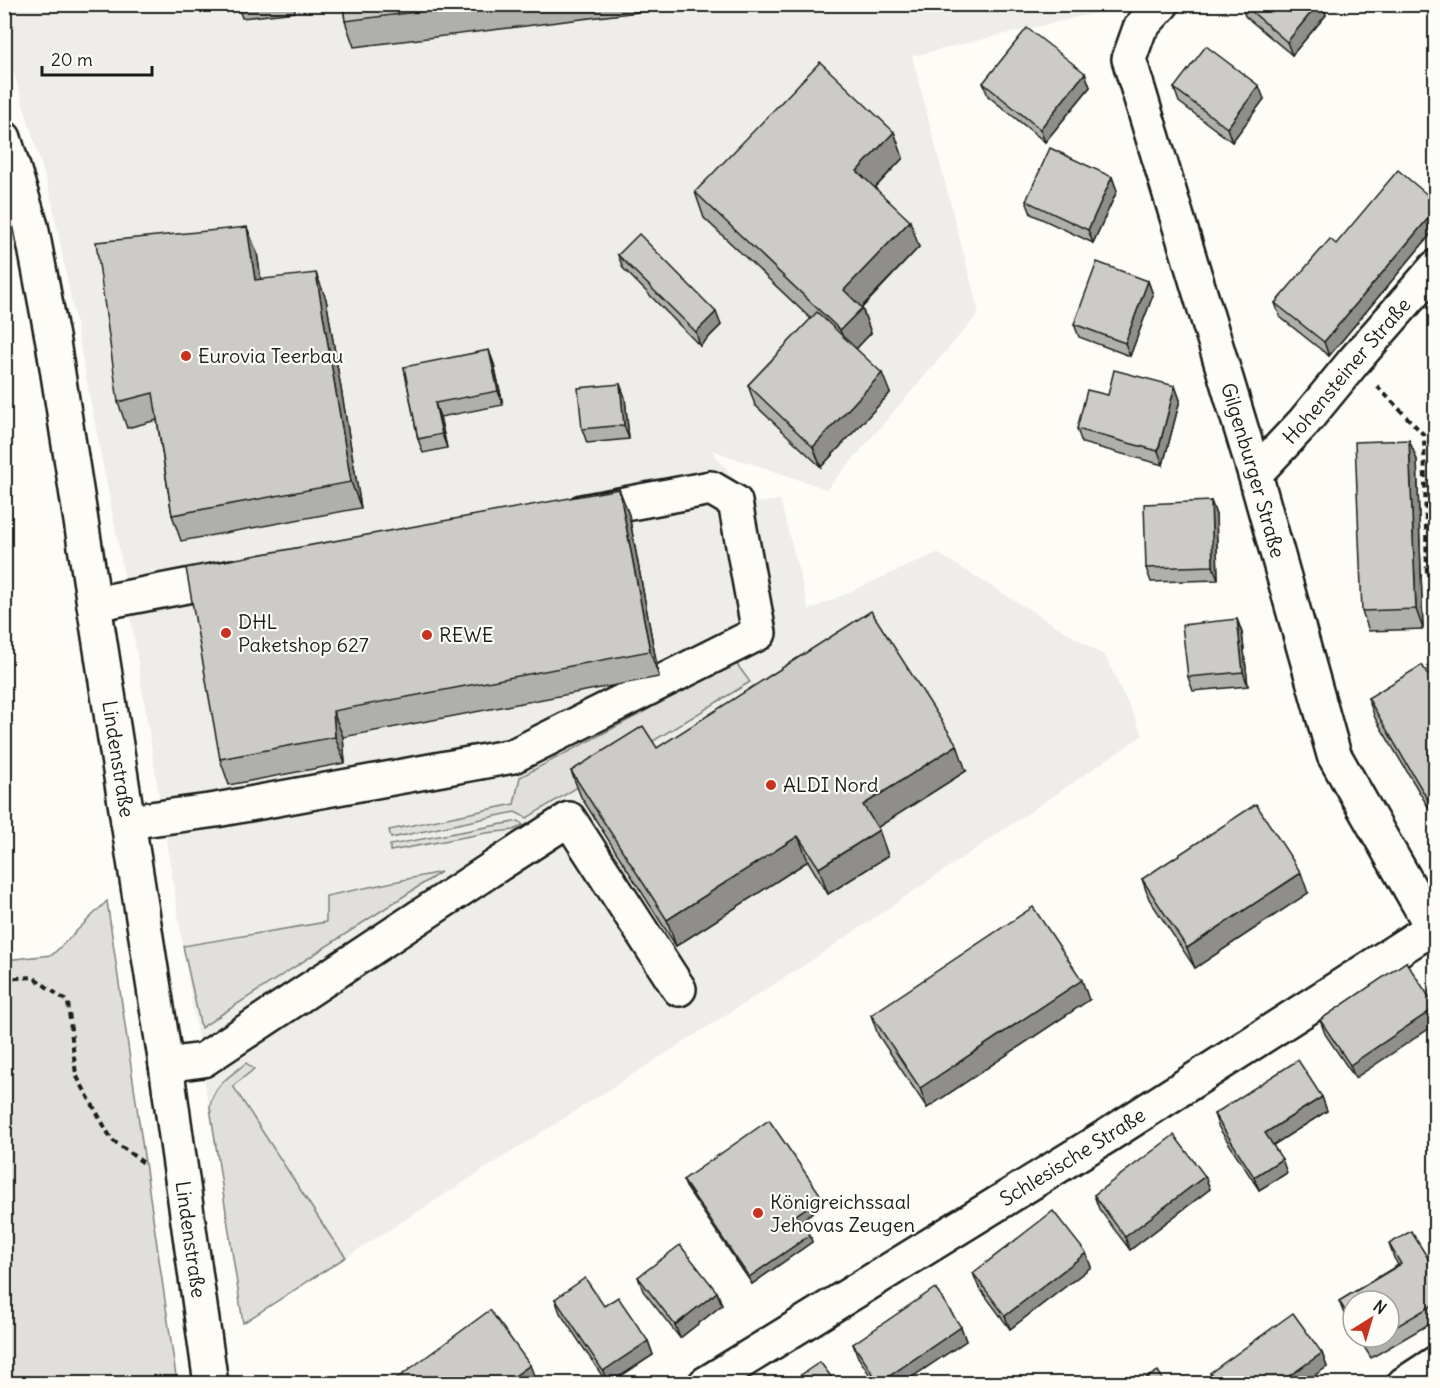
<svg xmlns="http://www.w3.org/2000/svg" width="1440" height="1388" font-family="Delius,sans-serif">
<style>
.built{fill:#eeede9}
.green{fill:#e0dfdb;stroke:#7e7e7c;stroke-width:1.5}
.lines{fill:none;stroke-linecap:round;stroke-linejoin:round}
.minor-casing{stroke:#1c1c1c;stroke-width:38}
.path{stroke:#1c1c1c;stroke-width:4;stroke-dasharray:6 4.5;stroke-linecap:butt}
.minor{stroke:#fdfcf7;stroke-width:33}
.wall{fill:#afafac;stroke:#1c1c1c;stroke-width:1.5}
.shaded-wall{fill:#8f8e8c;stroke:#1c1c1c;stroke-width:1.5}
.building{fill:#cccbc8;stroke:#1c1c1c;stroke-width:1.5}
.poi-dot{fill:#c8321e;stroke:#fdfcf7;stroke-width:2}
.labels{text-anchor:middle;stroke-width:4.5;stroke-linejoin:round;paint-order:stroke}
.poi-label{font-size:20px;fill:#1c1c1c;stroke:#fdfcf7;text-anchor:start}
.street-label{font-size:20px;fill:#1c1c1c;stroke:#fdfcf7}
</style>
<rect width="100%" height="100%" fill="#fdfcf7"/>
<filter id="ink" filterUnits="userSpaceOnUse"><feTurbulence type="fractalNoise" baseFrequency=".0167" numOctaves="2"/><feDisplacementMap in="SourceGraphic" scale="12" xChannelSelector="R" yChannelSelector="G"/><feConvolveMatrix kernelMatrix="1 2 1 2 8 2 1 2 1" color-interpolation-filters="sRGB"/></filter>
<g filter="url(#ink)">
<polygon class="built" points="4,5 1130,5 912,56 979,313 827,489 711,450 754,503 780,500 809,610 937,553 1105,656 1143,735 812,960 243,1323 123,569 52,201 5,43"/>
<g class="green">
<polygon points="733,659 750,682 527,818 515,812 391,838 389,830 514,804 520,777 642,713"/>
<polygon points="519,821 523,825 514,830 486,833 390,851 390,845"/>
<polygon points="441,872 222,1014 201,1028 183,946 326,922 326,896"/>
<polygon points="107,901 177,1383 5,1383 5,960 52,955"/>
<path d="M246,1063L254,1069L233,1086L331,1237L346,1257L243,1323L210,1107C213,1085 229,1077 246,1063Z"/>
</g>
<g class="lines">
<defs>
<g id="minor">
<path id="s1" d="M1162,4L1140,28L1129,59L1255,474L1334,755L1436,934"/>
<path id="s2" d="M4,138L31,226L53,342L166,1065L211,1384"/>
<path id="s3" d="M1255,474L1304,422L1354,361L1436,267"/>
<polyline points="94,604 233,577"/>
<polyline points="128,822 216,810 513,756 759,633 735,502 711,488 582,512"/>
<polyline points="166,1065 203,1060 487,872 569,819 679,989"/>
<path id="s4" d="M705,1384L1107,1136L1432,928L1436,924"/>
<polyline points="1404,1384 1436,1363"/>
</g>
</defs>
<use href="#minor" class="minor-casing"/>
<g class="path">
<polyline points="1377,386 1424,435 1427,577"/>
<polyline points="4,979 33,977 68,1002 76,1075 112,1140 145,1164"/>
</g>
<use href="#minor" class="minor"/>
</g>
<g class="wall">
<polygon points="237,4 294,4 295,12 242,18"/>
<polygon points="343,4 703,4 354,47 345,21"/>
<polygon points="1241,4 1322,4 1326,15 1292,55 1245,16"/>
<polygon points="1085,73 1090,87 1045,142 988,96 983,83"/>
<polygon points="1174,88 1264,99 1232,142 1179,102"/>
<polygon points="894,132 903,158 875,188 919,247 862,308 871,333 856,349 890,393 821,467 755,405 748,385 811,319 704,218 695,192"/>
<polygon points="1112,177 1117,191 1093,243 1031,214 1026,201"/>
<polygon points="1436,202 1436,228 1329,356 1280,317 1275,303 1336,244"/>
<polygon points="257,253 261,280 326,299 361,508 181,541 172,515 157,420 127,428 118,402"/>
<polygon points="618,255 721,325 700,346 623,268"/>
<polygon points="1148,281 1153,295 1130,356 1079,337 1074,324"/>
<polygon points="494,364 503,405 440,417 447,448 423,453 418,439 404,367"/>
<polygon points="620,384 625,398 629,439 587,443 582,429"/>
<polygon points="1175,386 1180,400 1163,465 1082,443 1077,429 1108,395"/>
<polygon points="1409,440 1417,460 1423,629 1369,631 1362,611"/>
<polygon points="619,489 629,515 659,677 343,737 345,763 229,785 220,759"/>
<polygon points="1211,501 1216,515 1218,580 1151,582 1146,568"/>
<polygon points="1237,619 1242,633 1248,686 1193,691 1188,677"/>
<polygon points="1436,688 1436,820 1375,718 1368,698"/>
<polygon points="657,748 966,771 877,827 888,856 828,894 808,861 676,946 581,797 571,771"/>
<polygon points="1142,879 1308,893 1195,968 1149,899"/>
<polygon points="1406,962 1355,1078 1325,1034 1320,1020"/>
<polygon points="1089,1000 927,1108 878,1035 871,1015"/>
<polygon points="1322,1097 1327,1111 1273,1145 1287,1173 1259,1190 1219,1128 1214,1114"/>
<polygon points="1205,1176 1210,1189 1130,1250 1099,1209 1094,1195"/>
<polygon points="683,1180 822,1197 824,1204 800,1221 810,1235 812,1242 752,1284 686,1187"/>
<polygon points="1389,1244 1436,1271 1436,1320 1371,1358 1358,1337 1389,1337 1389,1301 1353,1301 1353,1329 1344,1314 1339,1301 1398,1265 1394,1258"/>
<polygon points="1086,1253 1091,1267 1010,1329 978,1286 973,1273"/>
<polygon points="638,1277 717,1292 722,1305 680,1338 643,1291"/>
<polygon points="555,1299 604,1306 648,1341 653,1355 610,1383 607,1383 560,1313"/>
<polygon points="961,1327 966,1341 903,1383 875,1383 858,1357 853,1344"/>
<polygon points="1322,1353 1327,1367 1303,1383 1214,1383 1210,1373"/>
</g>
<g class="shaded-wall">
<polygon points="1318,4 1322,4 1326,15 1292,55 1287,42"/>
<polygon points="1085,73 1090,87 1045,142 1040,129"/>
<polygon points="1259,86 1264,99 1232,142 1227,128"/>
<polygon points="894,132 903,158 866,197 857,171"/>
<polygon points="1112,177 1117,191 1093,243 1088,230"/>
<polygon points="1436,209 1436,228 1329,356 1324,342"/>
<polygon points="910,221 919,247 853,316 844,290"/>
<polygon points="247,227 257,253 265,306 255,280"/>
<polygon points="316,273 326,299 361,508 351,482"/>
<polygon points="1148,281 1153,295 1130,356 1125,343"/>
<polygon points="862,308 871,333 850,355 840,330"/>
<polygon points="716,312 721,325 700,346 696,332"/>
<polygon points="489,350 494,364 503,405 498,391"/>
<polygon points="882,373 890,393 821,467 813,447"/>
<polygon points="620,384 625,398 629,439 624,425"/>
<polygon points="1175,386 1180,400 1163,465 1158,451"/>
<polygon points="435,403 440,417 447,448 442,434"/>
<polygon points="1409,440 1417,460 1423,629 1416,609"/>
<polygon points="619,489 629,515 659,677 650,651"/>
<polygon points="1211,501 1216,515 1218,580 1213,566"/>
<polygon points="1237,619 1242,633 1248,686 1243,672"/>
<polygon points="333,711 343,737 345,763 335,737"/>
<polygon points="957,745 966,771 872,831 863,805"/>
<polygon points="879,830 888,856 828,894 819,868"/>
<polygon points="798,836 808,861 676,946 667,920"/>
<polygon points="1301,873 1308,893 1195,968 1187,948"/>
<polygon points="1082,980 1089,1000 927,1108 920,1088"/>
<polygon points="1436,1007 1436,1024 1355,1078 1350,1065"/>
<polygon points="1322,1097 1327,1111 1270,1147 1265,1133"/>
<polygon points="1282,1159 1287,1173 1259,1190 1254,1177"/>
<polygon points="1205,1176 1210,1189 1130,1250 1125,1237"/>
<polygon points="822,1197 824,1204 799,1222 796,1215"/>
<polygon points="810,1235 812,1242 752,1284 749,1277"/>
<polygon points="1086,1253 1091,1267 1010,1329 1005,1316"/>
<polygon points="717,1292 722,1305 680,1338 675,1325"/>
<polygon points="961,1327 966,1341 903,1383 879,1383"/>
<polygon points="648,1341 653,1355 610,1383 608,1383 603,1371"/>
<polygon points="1322,1353 1327,1367 1303,1383 1279,1383"/>
<polygon points="530,1365 537,1383 505,1383"/>
</g>
<g class="building">
<polygon points="343,4 480,4 345,21"/>
<polygon points="1243,4 1318,4 1287,42"/>
<polygon points="1027,28 1085,73 1040,129 983,83"/>
<polygon points="1206,46 1259,86 1227,128 1174,88"/>
<polygon points="820,62 894,132 857,171 910,221 844,290 862,308 840,330 695,192"/>
<polygon points="1050,148 1112,177 1088,230 1026,201"/>
<polygon points="1398,170 1436,202 1436,209 1324,342 1275,303 1330,239 1336,244"/>
<polygon points="247,227 255,280 316,273 351,482 172,515 153,393 118,402 96,242"/>
<polygon points="639,234 716,312 696,332 618,255"/>
<polygon points="1097,262 1148,281 1125,343 1074,324"/>
<polygon points="817,312 882,373 813,447 748,385"/>
<polygon points="489,350 498,391 435,403 442,434 418,439 404,367"/>
<polygon points="1114,370 1175,386 1158,451 1077,429 1087,390 1108,395"/>
<polygon points="620,384 624,425 582,429 578,388"/>
<polygon points="1409,440 1416,609 1362,611 1355,442"/>
<polygon points="619,489 650,651 333,711 335,737 220,759 186,568"/>
<polygon points="1211,501 1213,566 1146,568 1144,504"/>
<polygon points="871,611 957,745 863,805 879,830 819,868 798,836 667,920 571,771 643,726 657,748"/>
<polygon points="1237,619 1243,672 1188,677 1182,625"/>
<polygon points="1422,665 1436,688 1436,795 1428,800 1368,698"/>
<polygon points="1256,804 1301,873 1187,948 1142,879"/>
<polygon points="1033,907 1082,980 920,1088 871,1015"/>
<polygon points="1406,962 1436,1007 1350,1065 1320,1020"/>
<polygon points="1298,1060 1322,1097 1265,1133 1282,1159 1254,1177 1214,1114"/>
<polygon points="769,1120 822,1197 796,1215 810,1235 749,1277 683,1180"/>
<polygon points="1174,1135 1205,1176 1125,1237 1094,1195"/>
<polygon points="1053,1211 1086,1253 1005,1316 973,1273"/>
<polygon points="1411,1231 1436,1271 1436,1303 1389,1331 1389,1301 1353,1301 1353,1323 1339,1301 1401,1264 1389,1244"/>
<polygon points="680,1245 717,1292 675,1325 638,1277"/>
<polygon points="585,1278 604,1306 618,1297 648,1341 603,1371 555,1299"/>
<polygon points="935,1288 961,1327 879,1383 853,1344"/>
<polygon points="490,1310 530,1365 505,1383 393,1383 392,1382"/>
<polygon points="1293,1313 1322,1353 1279,1383 1217,1383 1210,1373"/>
<polygon points="1362,1337 1379,1337 1366,1345"/>
<polygon points="820,1362 836,1383 789,1383"/>
<polygon points="1158,1371 1165,1383 1138,1383"/>
</g>
</g>
<g class="poi-dot">
<circle cx="186" cy="356" r="6"/>
<circle cx="226" cy="633" r="6"/>
<circle cx="427" cy="635" r="6"/>
<circle cx="771" cy="785" r="6"/>
<circle cx="758" cy="1213" r="6"/>
</g>
<g class="labels">
<g class="poi-label">
<text x="198" y="363">Eurovia Teerbau</text>
<text x="238" y="629">DHL<tspan x="238" dy="23">Paketshop 627</tspan></text>
<text x="439" y="642">REWE</text>
<text x="783" y="792">ALDI Nord</text>
<text x="770" y="1209">Königreichssaal<tspan x="770" dy="23">Jehovas Zeugen</tspan></text>
</g>
<g class="street-label">
<text dy="7" stroke="none"><textPath href="#s3" startOffset="138">Hohensteiner Straße</textPath></text>
<text dy="7" stroke="none"><textPath href="#s1" startOffset="495">Gilgenburger Straße</textPath></text>
<text dy="7" stroke="none"><textPath href="#s2" startOffset="632">Lindenstraße</textPath></text>
<text dy="7" stroke="none"><textPath href="#s4" startOffset="432">Schlesische Straße</textPath></text>
<text dy="7" stroke="none"><textPath href="#s2" startOffset="1118">Lindenstraße</textPath></text>
</g>
</g>
<rect width="1440" height="1388" fill="none" stroke="#fdfcf7" stroke-width="24"/>
<rect x="12" y="12" width="1416" height="1364" fill="none" stroke="#1c1c1c" stroke-width="2" filter="url(#ink)"/>
<g transform="translate(1371 1319) rotate(37)"><circle r="28" fill="#fdfcf7" stroke="#a3a29f" stroke-width="1.5"/>
<path d="M0-4.5L10 22L0 15L-10 22Z" fill="#c8321e"/>
<text y="-9" font-size="16" font-weight="bold" text-anchor="middle" fill="#1c1c1c">N</text>
</g>
<path d="M42 66v9h110v-9" fill="none" stroke="#1c1c1c" stroke-width="3"/>
<text x="51" y="66" font-size="18" fill="#1c1c1c" stroke="#fdfcf7" stroke-width="4.5" paint-order="stroke">20 m</text>
</svg>
